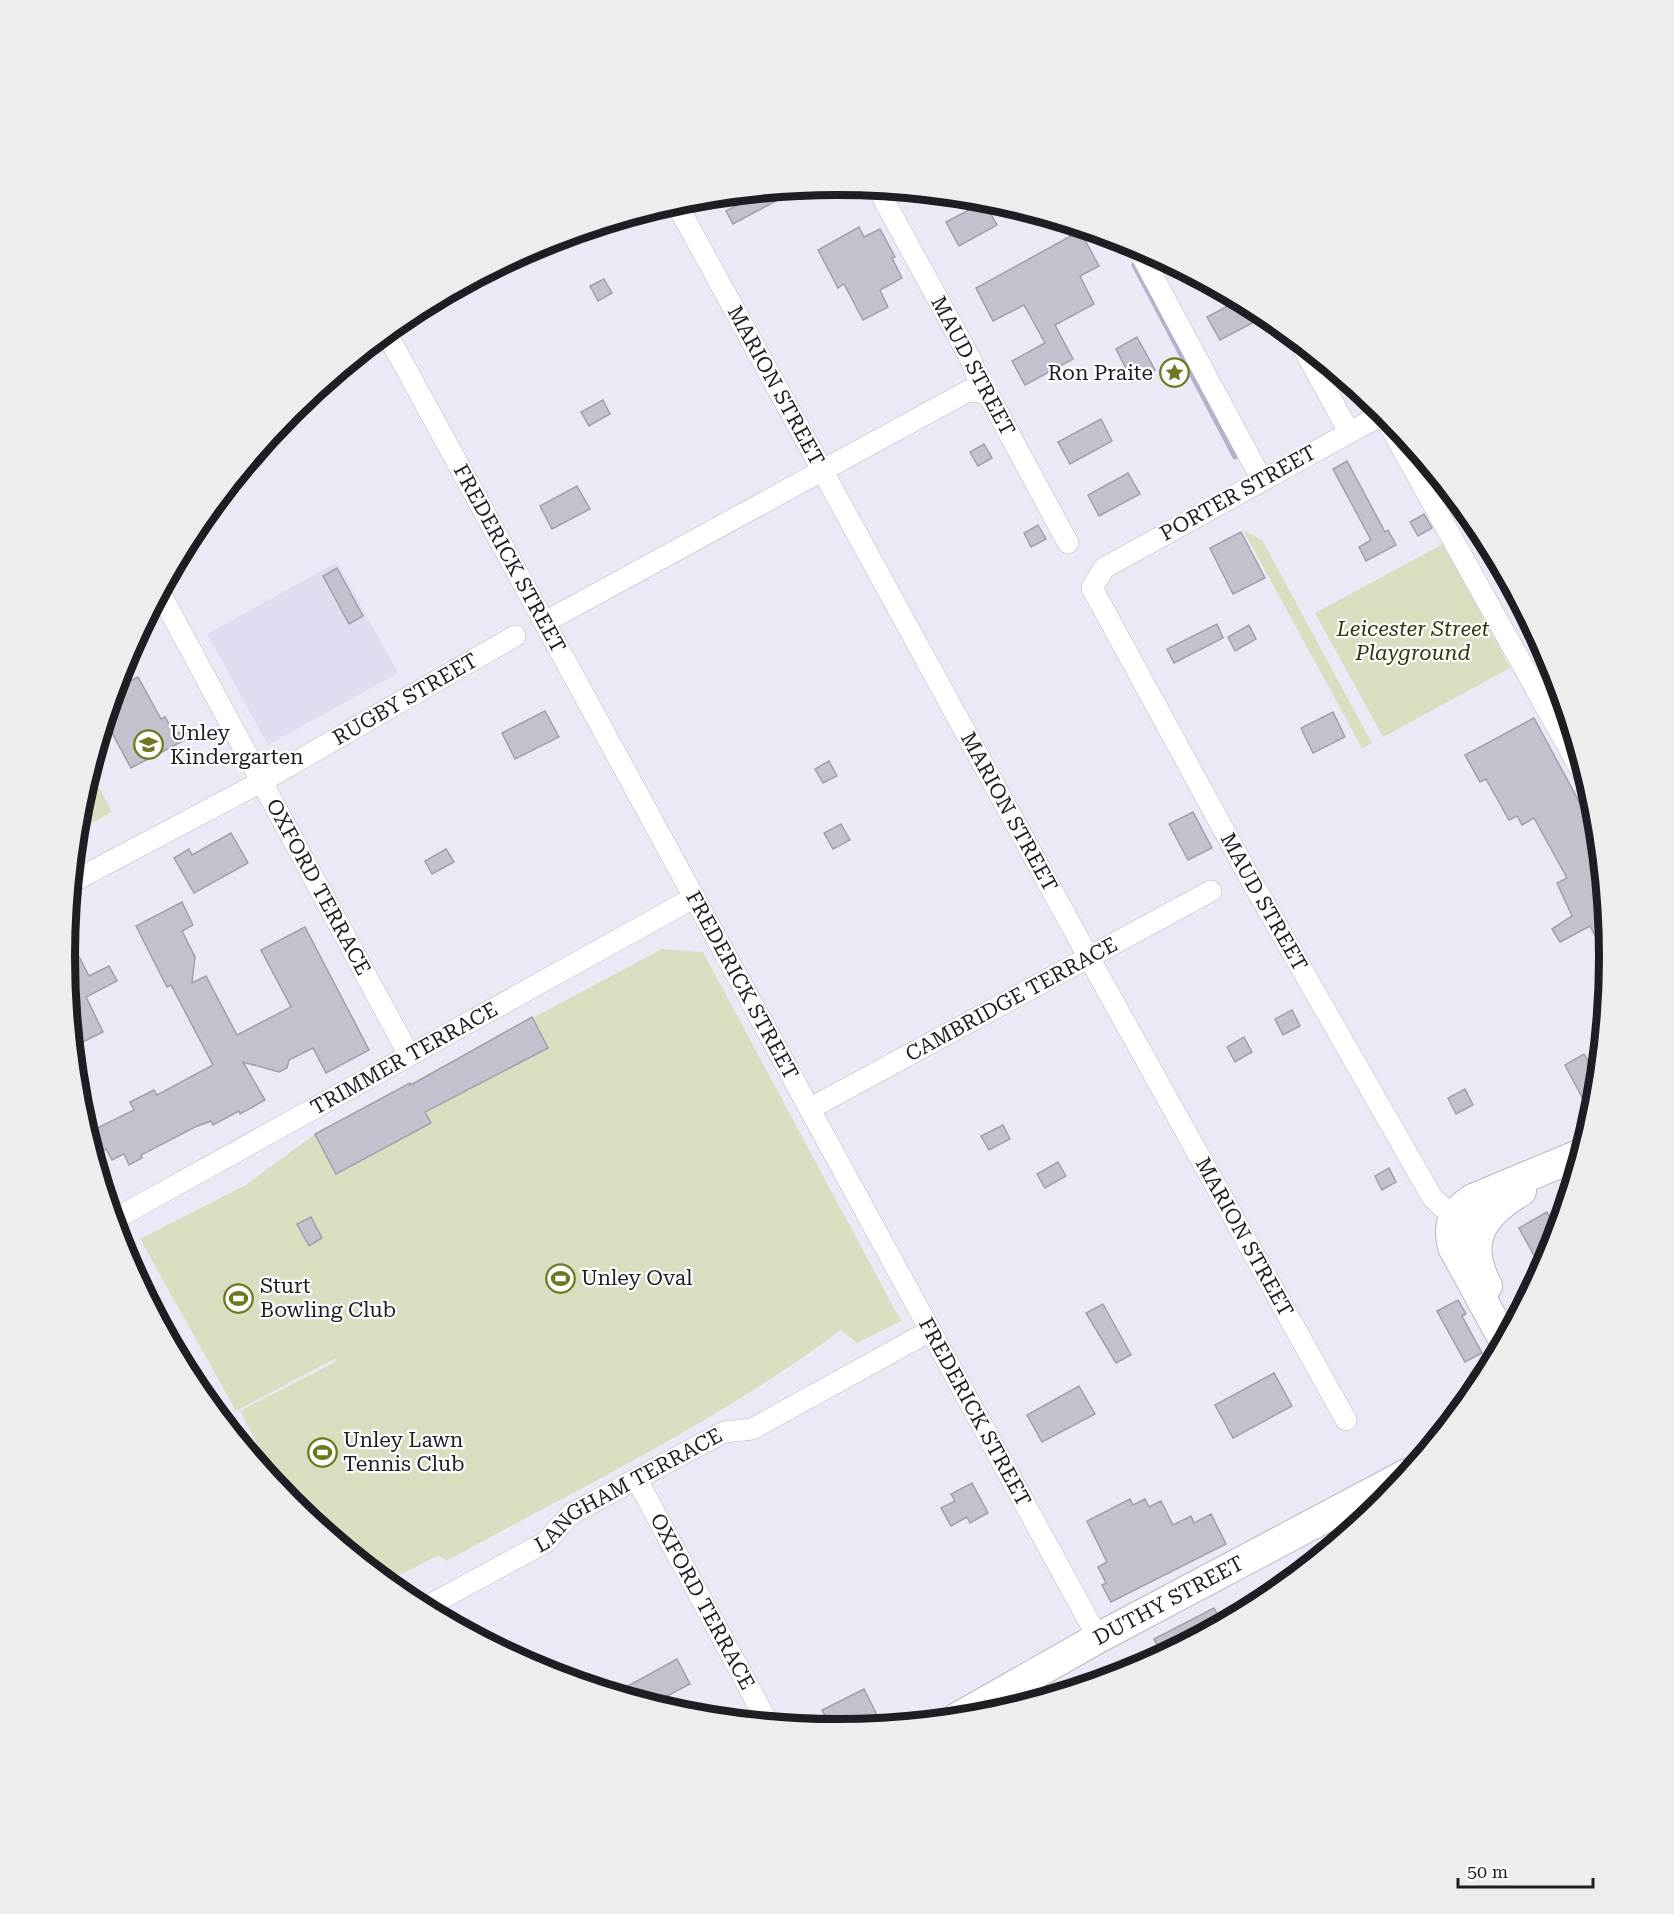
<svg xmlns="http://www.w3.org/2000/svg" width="1674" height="1914" font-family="'Roboto Serif',serif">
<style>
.built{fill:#e3dcf1}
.green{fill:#dadec1}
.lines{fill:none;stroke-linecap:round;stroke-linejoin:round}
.stream{stroke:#b8aece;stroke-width:5}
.building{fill:#c4c0ce;stroke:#a29eab;stroke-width:1.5}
.street-casing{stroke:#bbb7c4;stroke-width:22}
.secondary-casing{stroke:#bbb7c4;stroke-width:32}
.street{stroke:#fff;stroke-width:21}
.secondary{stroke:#fff;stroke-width:30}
.labels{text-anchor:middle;stroke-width:4.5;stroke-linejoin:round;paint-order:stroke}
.street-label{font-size:21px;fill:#201e23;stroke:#fff}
.poi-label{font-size:21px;fill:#201e23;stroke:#fff;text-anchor:start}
.park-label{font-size:21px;font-style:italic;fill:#32350b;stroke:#fff}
.rim{fill:none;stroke:#201e23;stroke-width:8}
</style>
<rect width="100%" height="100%" fill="#ece8f6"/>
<polygon class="built" points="337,562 398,673 268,745 207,634"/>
<g class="green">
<polygon points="1243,530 1262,540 1372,743 1362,748"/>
<polygon points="1443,544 1510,668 1383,737 1315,613"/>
<polygon points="90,771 112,812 77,831 79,806"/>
<path d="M662,949L703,952L901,1321L857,1343L841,1330C719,1421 579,1488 446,1561L439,1555L386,1582L291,1503L283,1493L240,1411L335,1362L336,1358L236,1411L140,1239L246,1185L315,1134Z"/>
</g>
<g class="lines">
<polyline class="stream" points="1134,265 1235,457"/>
</g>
<g class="building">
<polygon points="800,188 733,224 726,211 761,192"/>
<polygon points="984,202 997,225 959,246 946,222"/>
<polygon points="859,227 864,237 880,229 895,257 892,258 902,278 880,290 888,307 863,320 844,284 838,288 818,250"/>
<polygon points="1080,231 1099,266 1080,276 1094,304 1055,325 1073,359 1025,385 1012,361 1045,343 1024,305 993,321 976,288"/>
<polygon points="604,279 612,293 598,301 590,286"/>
<polygon points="1239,300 1250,306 1258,320 1220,340 1207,317"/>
<polygon points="1137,337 1155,370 1133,382 1116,349"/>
<polygon points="603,400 610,414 589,426 581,412"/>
<polygon points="1101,419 1112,441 1070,464 1058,442"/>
<polygon points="984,444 992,458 978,466 970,452"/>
<polygon points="1347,461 1385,532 1388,530 1396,545 1366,561 1359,547 1371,540 1333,469"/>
<polygon points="1128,473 1140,494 1099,516 1088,495"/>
<polygon points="577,486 590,509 552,529 540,506"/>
<polygon points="1424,514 1432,528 1418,536 1410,522"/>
<polygon points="1038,525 1046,539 1031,547 1024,533"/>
<polygon points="1241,532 1265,578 1233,594 1210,548"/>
<polygon points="337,568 363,616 349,624 323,576"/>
<polygon points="1217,624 1223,638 1174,663 1167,649"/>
<polygon points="1249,625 1256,639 1235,651 1228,637"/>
<polygon points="138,677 161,719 165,717 174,733 202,731 131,768 112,733 100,739 115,689"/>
<polygon points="545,711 559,737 515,759 502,733"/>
<polygon points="1333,712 1345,737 1313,753 1301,728"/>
<polygon points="1534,718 1598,837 1609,962 1590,926 1560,942 1552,929 1572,916 1557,883 1567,878 1534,818 1522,825 1517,816 1509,820 1486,779 1480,782 1465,755"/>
<polygon points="829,761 837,776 823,783 815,769"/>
<polygon points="1193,812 1212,848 1188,860 1169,824"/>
<polygon points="841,824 850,840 833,849 824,833"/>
<polygon points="231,833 248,863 194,893 174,858 189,849 192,855"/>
<polygon points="446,849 454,862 432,874 425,861"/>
<polygon points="182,902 193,925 182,931 195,957 192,983 206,976 237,1035 291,1007 261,950 305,927 369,1050 326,1073 313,1048 289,1060 287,1068 279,1072 243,1062 265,1100 240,1114 239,1111 213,1125 211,1121 195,1127 141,1155 142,1158 129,1165 124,1154 112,1160 106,1149 98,1154 87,1133 134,1110 130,1102 154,1090 157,1095 213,1065 171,985 167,987 136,926"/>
<polygon points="67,933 89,976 109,966 117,981 86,997 103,1032 73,1047 64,957"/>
<polygon points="1292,1010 1300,1026 1283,1035 1275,1019"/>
<polygon points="532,1017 548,1048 425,1112 431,1123 336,1174 315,1134 410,1083 411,1085"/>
<polygon points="1244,1037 1252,1052 1235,1062 1227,1047"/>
<polygon points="1584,1054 1588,1061 1600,1054 1592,1116 1565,1065"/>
<polygon points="1465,1089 1473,1105 1456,1114 1448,1098"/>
<polygon points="1003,1125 1010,1139 989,1150 981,1136"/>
<polygon points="1058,1162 1066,1176 1045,1188 1037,1174"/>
<polygon points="1389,1168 1396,1182 1382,1190 1375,1176"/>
<polygon points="1547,1212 1557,1230 1542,1270 1519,1228"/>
<polygon points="311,1217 322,1238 309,1246 297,1224"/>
<polygon points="1458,1300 1466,1314 1462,1316 1482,1353 1465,1362 1437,1311"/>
<polygon points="1103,1304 1131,1355 1116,1363 1086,1313"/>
<polygon points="1274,1373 1292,1406 1233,1438 1215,1405"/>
<polygon points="1079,1386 1095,1414 1042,1442 1027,1415"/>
<polygon points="972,1483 988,1513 970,1523 967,1517 951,1526 941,1508 955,1501 951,1494"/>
<polygon points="1130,1499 1133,1505 1145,1499 1149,1507 1161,1501 1173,1525 1191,1516 1194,1523 1211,1514 1226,1544 1111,1602 1102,1585 1106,1583 1098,1567 1107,1562 1087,1521"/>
<polygon points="1214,1608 1222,1623 1162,1655 1154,1639"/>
<polygon points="677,1659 690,1684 652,1704 615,1693"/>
<polygon points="864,1689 882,1725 832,1729 822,1710"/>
</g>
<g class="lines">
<defs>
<g id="street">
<polyline points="878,189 972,362 982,392 990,398 1068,543"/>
<path id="s1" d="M676,203L1083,947L1346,1420"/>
<polyline points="1136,245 1262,480"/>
<path id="s2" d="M386,332L1098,1638"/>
<polyline points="1300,342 1349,432"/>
<path id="s3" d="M1385,413L1104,568L1092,588L1252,882L1432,1197L1463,1227"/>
<polyline points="1383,414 1587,781"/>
<path id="s4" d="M160,593L409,1055"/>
<polyline points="545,622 968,391 982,392"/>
<path id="s5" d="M72,882L261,782L515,636"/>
<path id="s6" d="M811,1108L1211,891"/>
<path id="s7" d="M113,1220L695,897"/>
<path id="s8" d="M637,1480L768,1723"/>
<path id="s9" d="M424,1608L546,1542L571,1514L724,1432L752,1429L930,1331"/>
</g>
<g id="secondary">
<path d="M1487,1286C1463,1241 1482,1214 1521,1191"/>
<path d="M1504,1340L1453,1247C1447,1224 1454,1211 1473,1199L1581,1154"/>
<path id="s10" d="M957,1718L1098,1638L1407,1474"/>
</g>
</defs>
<use href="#street" class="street-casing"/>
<use href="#secondary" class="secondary-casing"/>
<use href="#street" class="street"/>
<use href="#secondary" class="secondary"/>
</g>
<defs>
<symbol id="sight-ring" viewBox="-11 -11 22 22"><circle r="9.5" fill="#fff" stroke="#70771f" stroke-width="1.5"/><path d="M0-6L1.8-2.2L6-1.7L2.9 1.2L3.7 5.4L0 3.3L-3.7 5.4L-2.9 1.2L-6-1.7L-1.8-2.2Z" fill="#70771f"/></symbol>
<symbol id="school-ring" viewBox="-11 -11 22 22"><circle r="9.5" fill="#fff" stroke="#70771f" stroke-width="1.5"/><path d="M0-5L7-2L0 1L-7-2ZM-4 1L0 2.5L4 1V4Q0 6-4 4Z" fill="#70771f"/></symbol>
<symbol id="stadium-ring" viewBox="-11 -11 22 22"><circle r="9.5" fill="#fff" stroke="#70771f" stroke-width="1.5"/><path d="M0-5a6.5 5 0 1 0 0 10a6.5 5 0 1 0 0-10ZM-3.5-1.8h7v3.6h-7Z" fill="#70771f"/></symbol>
</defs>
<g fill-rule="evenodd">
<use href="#sight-ring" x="1158" y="356" width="33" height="33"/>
<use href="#school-ring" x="132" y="728" width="33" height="33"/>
<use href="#stadium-ring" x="544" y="1262" width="33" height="33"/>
<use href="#stadium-ring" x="222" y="1282" width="33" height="33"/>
<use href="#stadium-ring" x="306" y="1436" width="33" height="33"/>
</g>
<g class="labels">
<g class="street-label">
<text transform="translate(973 366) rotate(62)" y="7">MAUD STREET</text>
<text dy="7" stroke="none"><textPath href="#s1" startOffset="208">MARION STREET</textPath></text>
<text transform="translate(1238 493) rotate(-29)" y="7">PORTER STREET</text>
<text dy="7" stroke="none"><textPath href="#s2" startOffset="258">FREDERICK STREET</textPath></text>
<text dy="7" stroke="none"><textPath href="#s5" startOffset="380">RUGBY STREET</textPath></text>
<text dy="7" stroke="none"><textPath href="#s1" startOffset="694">MARION STREET</textPath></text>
<text dy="7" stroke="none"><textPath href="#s4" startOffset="334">OXFORD TERRACE</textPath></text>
<text dy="7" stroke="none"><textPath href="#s3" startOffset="702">MAUD STREET</textPath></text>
<text dy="7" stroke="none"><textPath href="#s2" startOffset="744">FREDERICK STREET</textPath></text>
<text dy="7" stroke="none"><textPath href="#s6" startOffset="228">CAMBRIDGE TERRACE</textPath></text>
<text dy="7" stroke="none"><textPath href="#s7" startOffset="333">TRIMMER TERRACE</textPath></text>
<text dy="7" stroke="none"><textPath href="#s1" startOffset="1180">MARION STREET</textPath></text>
<text dy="7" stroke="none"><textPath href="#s2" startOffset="1230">FREDERICK STREET</textPath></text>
<text dy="7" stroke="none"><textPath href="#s9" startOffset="237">LANGHAM TERRACE</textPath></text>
<text dy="7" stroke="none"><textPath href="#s8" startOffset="138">OXFORD TERRACE</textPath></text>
<text dy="7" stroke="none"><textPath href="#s10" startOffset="242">DUTHY STREET</textPath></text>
</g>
<g class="poi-label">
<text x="1153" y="380" text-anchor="end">Ron Praite</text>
<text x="170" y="740">Unley<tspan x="170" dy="24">Kindergarten</tspan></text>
<text x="581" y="1285">Unley Oval</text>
<text x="260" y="1293">Sturt<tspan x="260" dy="24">Bowling Club</tspan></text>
<text x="343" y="1447">Unley Lawn<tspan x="343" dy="24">Tennis Club</tspan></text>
</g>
<g class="park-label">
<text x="1413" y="636">Leicester Street<tspan x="1413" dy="24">Playground</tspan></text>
</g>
</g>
<path d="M0 0H1674V1914H0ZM75 957a762 762 0 1 1 1524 0a762 762 0 1 1-1524 0Z" fill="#ededed" fill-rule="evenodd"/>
<path class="rim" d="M75 957a762 762 0 1 1 1524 0a762 762 0 1 1-1524 0Z"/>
<path d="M1458 1878v9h135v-9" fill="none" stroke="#201e23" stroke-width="3"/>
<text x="1467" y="1878" font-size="18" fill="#201e23" stroke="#ffffff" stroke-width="4.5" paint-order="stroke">50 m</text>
</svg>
